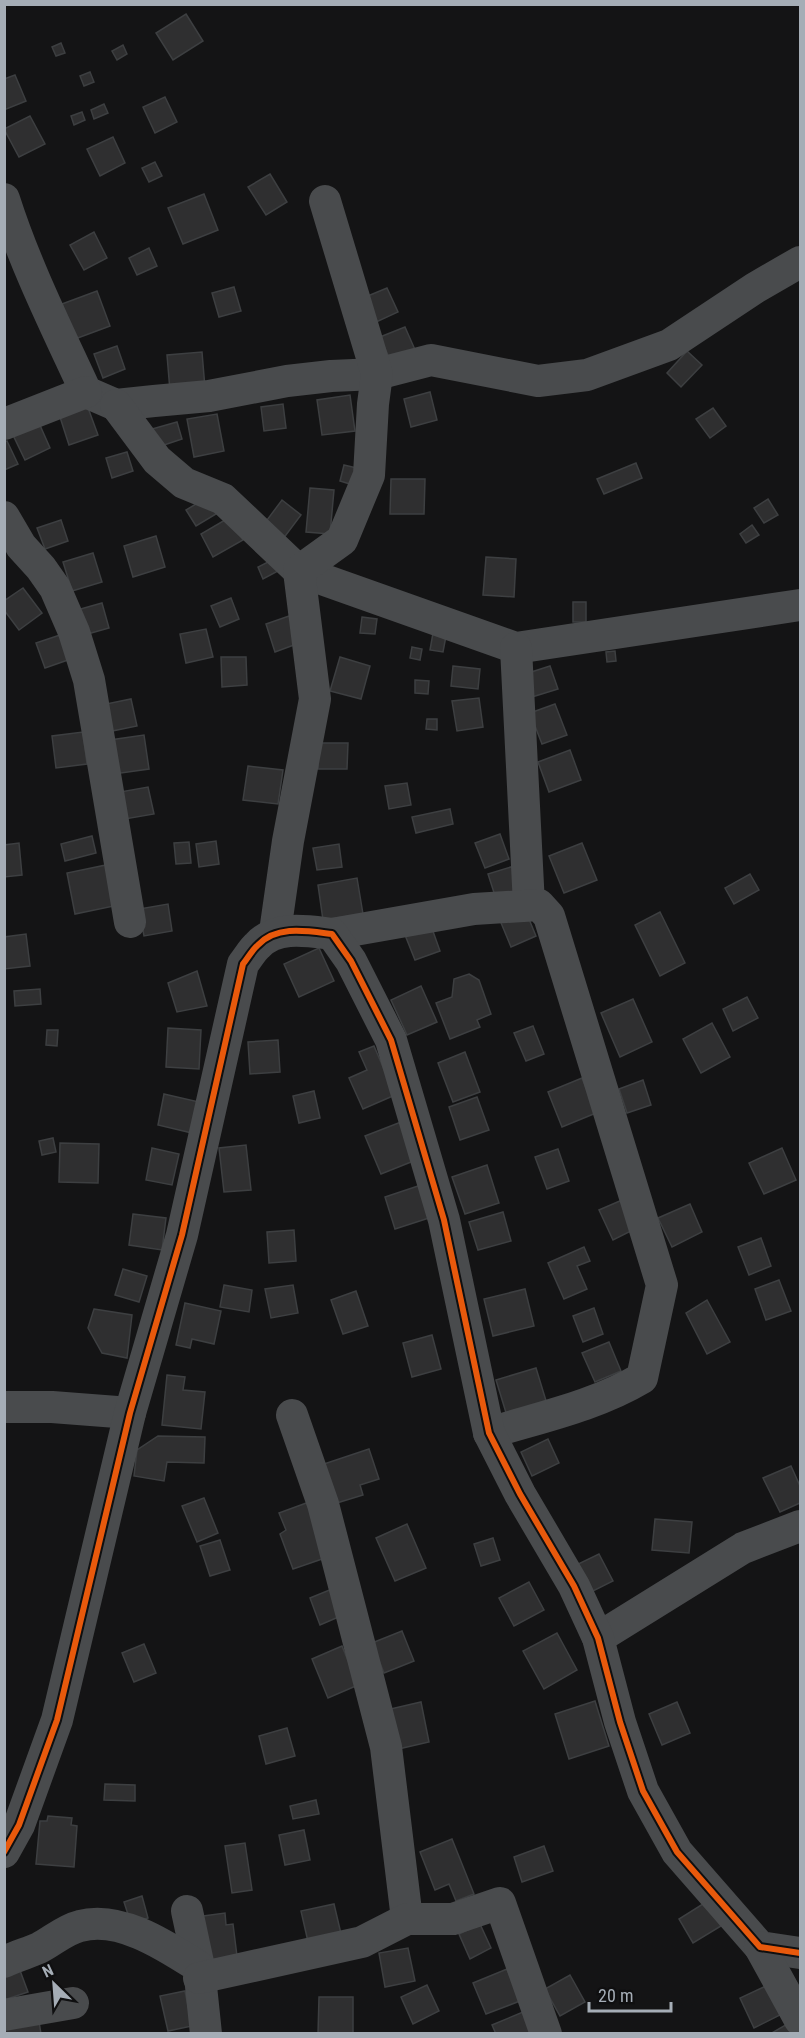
<svg xmlns="http://www.w3.org/2000/svg" width="805" height="2038" font-family="'Roboto Condensed',sans-serif">
<style>
.building{fill:#2f2f30;stroke:#3d3f41;stroke-width:1.5}
.lines{fill:none;stroke-linecap:round;stroke-linejoin:round}
.street{stroke:#494b4d;stroke-width:32}
.cycleway-casing{stroke:#0f0f10;stroke-width:10}
.cycleway{stroke:#e8590c;stroke-width:6}
</style>
<rect width="100%" height="100%" fill="#141415"/>
<g class="building">
<polygon points="186,14 203,41 173,60 156,33"/>
<polygon points="61,43 65,53 56,56 52,47"/>
<polygon points="123,45 127,54 117,60 112,51"/>
<polygon points="90,72 94,82 84,86 80,76"/>
<polygon points="15,75 26,101 4,110 4,79"/>
<polygon points="165,97 177,122 155,133 143,107"/>
<polygon points="104,104 108,113 94,119 91,110"/>
<polygon points="82,112 85,120 74,125 71,116"/>
<polygon points="30,116 45,144 19,157 4,129"/>
<polygon points="113,137 125,163 100,176 87,149"/>
<polygon points="155,162 162,176 149,182 142,168"/>
<polygon points="270,174 287,202 266,215 248,187"/>
<polygon points="204,194 218,230 183,244 168,208"/>
<polygon points="94,232 107,258 84,270 70,245"/>
<polygon points="149,248 157,266 137,275 129,258"/>
<polygon points="234,287 241,311 219,317 212,293"/>
<polygon points="387,288 398,312 374,323 363,298"/>
<polygon points="97,291 110,326 75,339 62,304"/>
<polygon points="405,327 416,352 391,362 380,337"/>
<polygon points="117,346 125,369 103,378 94,354"/>
<polygon points="687,351 702,365 681,387 667,373"/>
<polygon points="202,352 205,388 170,391 167,355"/>
<polygon points="430,392 437,420 411,427 404,399"/>
<polygon points="350,395 355,431 322,435 317,400"/>
<polygon points="283,404 286,428 264,431 261,407"/>
<polygon points="87,405 98,435 69,445 59,414"/>
<polygon points="713,408 726,426 710,438 696,419"/>
<polygon points="217,414 224,451 194,457 187,419"/>
<polygon points="177,422 182,439 158,447 152,429"/>
<polygon points="39,423 50,448 25,460 13,435"/>
<polygon points="7,441 18,464 4,470 4,442"/>
<polygon points="127,452 133,471 112,478 106,458"/>
<polygon points="636,463 642,478 604,494 597,479"/>
<polygon points="344,465 357,468 353,485 340,481"/>
<polygon points="391,479 425,479 424,514 390,514"/>
<polygon points="310,488 334,490 330,534 306,532"/>
<polygon points="206,498 216,514 196,526 186,510"/>
<polygon points="768,499 778,515 764,523 754,508"/>
<polygon points="282,500 301,515 283,539 264,524"/>
<polygon points="230,517 243,540 213,557 201,534"/>
<polygon points="61,520 68,541 45,549 37,528"/>
<polygon points="752,525 759,535 746,543 740,534"/>
<polygon points="156,536 165,567 133,577 124,546"/>
<polygon points="93,553 102,582 72,591 63,562"/>
<polygon points="486,557 516,559 514,597 483,595"/>
<polygon points="272,560 278,571 263,579 258,567"/>
<polygon points="23,588 42,613 19,630 4,610 4,601"/>
<polygon points="231,598 239,619 220,627 211,606"/>
<rect x="573" y="602" width="13" height="20"/>
<polygon points="102,603 109,628 84,635 77,610"/>
<polygon points="292,615 302,642 275,652 266,624"/>
<polygon points="362,617 377,619 375,634 360,633"/>
<polygon points="206,629 213,657 186,663 180,634"/>
<polygon points="433,633 446,636 443,652 430,650"/>
<polygon points="60,635 68,660 45,668 36,643"/>
<polygon points="412,647 422,649 420,660 410,658"/>
<polygon points="615,651 616,661 607,662 606,652"/>
<polygon points="221,657 246,657 247,685 222,687"/>
<polygon points="340,657 370,666 361,699 330,691"/>
<polygon points="453,666 480,669 478,689 451,686"/>
<polygon points="550,666 558,689 532,697 525,674"/>
<polygon points="415,680 429,681 428,694 415,693"/>
<polygon points="479,698 483,727 457,731 452,701"/>
<polygon points="131,699 137,726 112,731 106,704"/>
<polygon points="555,704 567,735 542,744 530,713"/>
<polygon points="427,719 437,719 437,730 426,729"/>
<polygon points="83,732 87,764 56,768 52,736"/>
<polygon points="144,735 149,769 114,774 110,740"/>
<polygon points="318,743 348,743 347,769 318,769"/>
<polygon points="570,750 581,780 549,792 538,762"/>
<polygon points="248,766 283,770 278,804 243,800"/>
<polygon points="407,783 411,805 389,809 385,786"/>
<polygon points="148,787 154,814 125,819 120,792"/>
<polygon points="450,809 453,824 416,833 412,817"/>
<polygon points="500,834 509,859 485,868 475,843"/>
<polygon points="92,836 96,853 65,861 61,844"/>
<polygon points="216,841 219,864 199,867 196,844"/>
<polygon points="189,842 191,863 176,864 174,843"/>
<polygon points="19,843 22,875 4,877 4,845"/>
<polygon points="582,843 597,880 564,893 549,856"/>
<polygon points="339,844 342,867 317,870 313,848"/>
<polygon points="106,865 114,906 75,914 67,873"/>
<polygon points="514,866 524,897 498,905 488,874"/>
<polygon points="750,874 759,890 734,904 725,888"/>
<polygon points="357,878 363,914 323,920 318,885"/>
<polygon points="168,904 172,931 144,936 139,909"/>
<polygon points="524,907 536,936 511,947 499,918"/>
<polygon points="660,912 685,963 660,976 635,925"/>
<polygon points="429,920 440,951 415,960 403,930"/>
<polygon points="26,934 30,966 4,969 4,937"/>
<polygon points="319,948 334,981 299,997 284,964"/>
<polygon points="197,971 207,1006 177,1012 168,983"/>
<polygon points="469,974 479,980 491,1014 477,1020 480,1027 450,1039 436,1003 452,997 454,979"/>
<polygon points="421,986 437,1022 407,1035 391,1000"/>
<polygon points="40,989 41,1004 15,1006 14,991"/>
<polygon points="747,997 758,1018 733,1031 723,1009"/>
<polygon points="633,999 652,1042 620,1057 601,1013"/>
<polygon points="712,1023 730,1057 701,1073 683,1039"/>
<polygon points="533,1026 544,1054 526,1061 514,1033"/>
<polygon points="168,1028 201,1030 199,1069 166,1067"/>
<polygon points="47,1030 58,1030 57,1046 46,1045"/>
<polygon points="278,1040 280,1072 250,1074 248,1042"/>
<polygon points="374,1046 395,1095 363,1109 349,1078 367,1070 359,1052"/>
<polygon points="465,1052 480,1092 453,1102 438,1063"/>
<polygon points="582,1078 596,1113 562,1127 548,1092"/>
<polygon points="643,1080 651,1105 627,1113 619,1089"/>
<polygon points="314,1091 320,1118 299,1123 293,1096"/>
<polygon points="164,1094 199,1102 192,1133 158,1125"/>
<polygon points="477,1097 489,1130 460,1140 449,1107"/>
<polygon points="401,1122 416,1160 381,1174 365,1136"/>
<polygon points="53,1138 56,1152 42,1155 39,1141"/>
<polygon points="60,1143 99,1144 98,1183 59,1182"/>
<polygon points="246,1145 251,1190 224,1192 219,1148"/>
<polygon points="152,1148 179,1154 172,1185 146,1180"/>
<polygon points="782,1148 796,1180 764,1194 749,1163"/>
<polygon points="558,1149 569,1181 547,1189 535,1157"/>
<polygon points="487,1165 499,1203 465,1214 452,1177"/>
<polygon points="421,1185 432,1217 395,1229 385,1197"/>
<polygon points="622,1200 635,1229 613,1240 599,1210"/>
<polygon points="690,1204 702,1232 672,1247 658,1218"/>
<polygon points="503,1212 511,1241 478,1250 469,1222"/>
<polygon points="133,1214 166,1218 162,1250 129,1245"/>
<polygon points="294,1230 296,1261 269,1263 267,1232"/>
<polygon points="761,1238 771,1266 749,1275 738,1247"/>
<polygon points="584,1247 590,1261 577,1266 587,1289 564,1299 548,1263"/>
<polygon points="123,1269 147,1276 139,1302 115,1295"/>
<polygon points="779,1280 791,1311 766,1320 755,1289"/>
<polygon points="224,1285 252,1290 249,1312 220,1307"/>
<polygon points="293,1285 298,1313 271,1318 265,1289"/>
<polygon points="525,1289 534,1326 493,1336 484,1299"/>
<polygon points="356,1291 368,1326 343,1334 331,1300"/>
<polygon points="707,1300 730,1342 707,1354 686,1313"/>
<polygon points="185,1303 221,1311 214,1344 192,1339 190,1348 176,1345"/>
<polygon points="594,1308 603,1334 583,1342 573,1316"/>
<polygon points="94,1309 132,1315 127,1358 102,1353 88,1328"/>
<polygon points="432,1335 441,1369 412,1377 403,1343"/>
<polygon points="609,1342 621,1371 595,1382 582,1353"/>
<polygon points="536,1368 547,1404 507,1416 496,1380"/>
<polygon points="167,1375 185,1377 183,1390 205,1392 201,1429 162,1425"/>
<polygon points="158,1436 205,1437 204,1463 167,1462 164,1481 134,1476 137,1450"/>
<polygon points="548,1439 559,1463 532,1476 521,1452"/>
<polygon points="369,1449 379,1479 360,1485 363,1495 327,1506 315,1467"/>
<polygon points="791,1466 800,1486 800,1503 780,1512 763,1478"/>
<polygon points="204,1498 218,1533 197,1542 182,1506"/>
<polygon points="309,1502 328,1557 293,1569 280,1534 286,1530 279,1513"/>
<polygon points="655,1519 692,1522 689,1553 652,1550"/>
<polygon points="407,1524 426,1568 395,1581 376,1538"/>
<polygon points="493,1538 500,1560 481,1566 474,1544"/>
<polygon points="220,1540 230,1570 210,1576 200,1546"/>
<polygon points="599,1554 613,1581 587,1594 574,1566"/>
<polygon points="529,1582 544,1610 514,1626 499,1598"/>
<polygon points="332,1589 343,1615 320,1625 310,1598"/>
<polygon points="402,1631 414,1661 384,1673 372,1643"/>
<polygon points="557,1633 577,1670 544,1689 523,1651"/>
<polygon points="144,1644 156,1673 134,1682 122,1653"/>
<polygon points="342,1646 358,1685 328,1698 312,1659"/>
<polygon points="595,1701 609,1746 569,1759 555,1714"/>
<polygon points="421,1702 429,1742 394,1750 386,1710"/>
<polygon points="677,1702 690,1733 662,1745 649,1714"/>
<polygon points="287,1728 295,1756 266,1764 259,1736"/>
<polygon points="105,1784 135,1785 135,1801 104,1800"/>
<polygon points="316,1800 319,1814 293,1819 290,1806"/>
<polygon points="48,1816 72,1818 71,1825 77,1826 74,1867 36,1864 40,1821 47,1821"/>
<polygon points="304,1830 310,1860 285,1865 279,1835"/>
<polygon points="452,1839 474,1894 456,1901 449,1884 435,1890 420,1852"/>
<polygon points="245,1843 252,1890 232,1893 225,1846"/>
<polygon points="544,1846 553,1871 522,1882 514,1857"/>
<polygon points="142,1896 148,1918 131,1924 124,1902"/>
<polygon points="706,1902 721,1926 693,1943 679,1919"/>
<polygon points="334,1904 342,1938 309,1946 301,1911"/>
<polygon points="225,1913 226,1925 233,1924 237,1956 202,1961 196,1917"/>
<polygon points="480,1924 491,1948 470,1959 459,1934"/>
<polygon points="408,1948 415,1981 385,1987 379,1953"/>
<polygon points="18,1965 28,1992 4,2000 4,1970"/>
<polygon points="507,1969 520,2001 486,2014 473,1983"/>
<polygon points="570,1975 585,2002 560,2016 545,1989"/>
<polygon points="427,1985 439,2011 413,2024 401,1997"/>
<polygon points="766,1986 780,2015 754,2028 740,1998"/>
<polygon points="185,1991 192,2026 168,2031 160,1996"/>
<polygon points="319,1997 353,1997 353,2034 318,2034"/>
<polygon points="523,2012 532,2034 496,2034 492,2025"/>
<polygon points="38,2015 41,2034 4,2034 4,2021"/>
<polygon points="789,2023 795,2034 770,2034"/>
</g>
<g class="lines">
<g class="street">
<path d="M4,199C25,265 57,329 86,392L116,405L154,401L209,396L287,381L331,376L377,374L431,360L538,381L587,375L669,345L755,288L800,262"/>
<polyline points="116,405 157,460 184,483 223,499 299,571 516,648 800,605"/>
<polyline points="4,424 86,392"/>
<polyline points="4,517 21,546 41,568 55,588 74,632 89,680 130,922"/>
<polyline points="516,648 529,905"/>
<polyline points="275,932 288,841 315,699 299,571 342,540 369,475 373,404 377,374 325,201"/>
<path d="M332,934L474,909L539,905L549,916L662,1285L642,1378C595,1406 541,1417 489,1433"/>
<polyline points="4,1407 52,1407 130,1413"/>
<polyline points="292,1415 323,1504 386,1747 407,1919"/>
<polyline points="598,1638 743,1548 800,1526"/>
<path d="M4,1852L19,1825L57,1720L130,1413L182,1235L243,964C248,958 252,950 258,945C277,925 307,931 332,934L351,961L391,1040L444,1220L489,1433L520,1494L574,1586L598,1638L620,1722L643,1791L677,1852L760,1947L800,1953"/>
<polyline points="187,1911 199,1967"/>
<polyline points="760,1947 800,2020"/>
<path d="M4,1962C16,1956 28,1953 39,1948C53,1941 64,1930 80,1926C120,1915 166,1946 199,1967L206,2034"/>
<polyline points="199,1978 362,1942 407,1919 453,1919 500,1903 546,2034"/>
<polyline points="4,2015 73,2003"/>
</g>
<defs>
<path id="cycleway" d="M4,1852L19,1825L57,1720L130,1413L182,1235L243,964C248,958 252,950 258,945C277,925 307,931 332,934L351,961L391,1040L444,1220L489,1433L520,1494L574,1586L598,1638L620,1722L643,1791L677,1852L760,1947L800,1953"/>
</defs>
<use href="#cycleway" class="cycleway-casing"/>
<use href="#cycleway" class="cycleway"/>
</g>
<rect width="805" height="2038" fill="none" stroke="#a5adb6" stroke-width="12"/>
<g transform="translate(54 1984) rotate(335)" stroke="#0f0f10" stroke-width="4.5" paint-order="stroke">
<path d="M0-4.5L10 22L0 15L-10 22Z" fill="#a5adb6"/>
<text y="-9" font-size="16" font-weight="bold" text-anchor="middle" fill="#a5adb6">N</text>
</g>
<path d="M589 2002v9h82v-9" fill="none" stroke="#a5adb6" stroke-width="3"/>
<text x="598" y="2002" font-size="18" fill="#a5adb6" stroke="#0f0f10" stroke-width="4.5" paint-order="stroke">20 m</text>
</svg>
